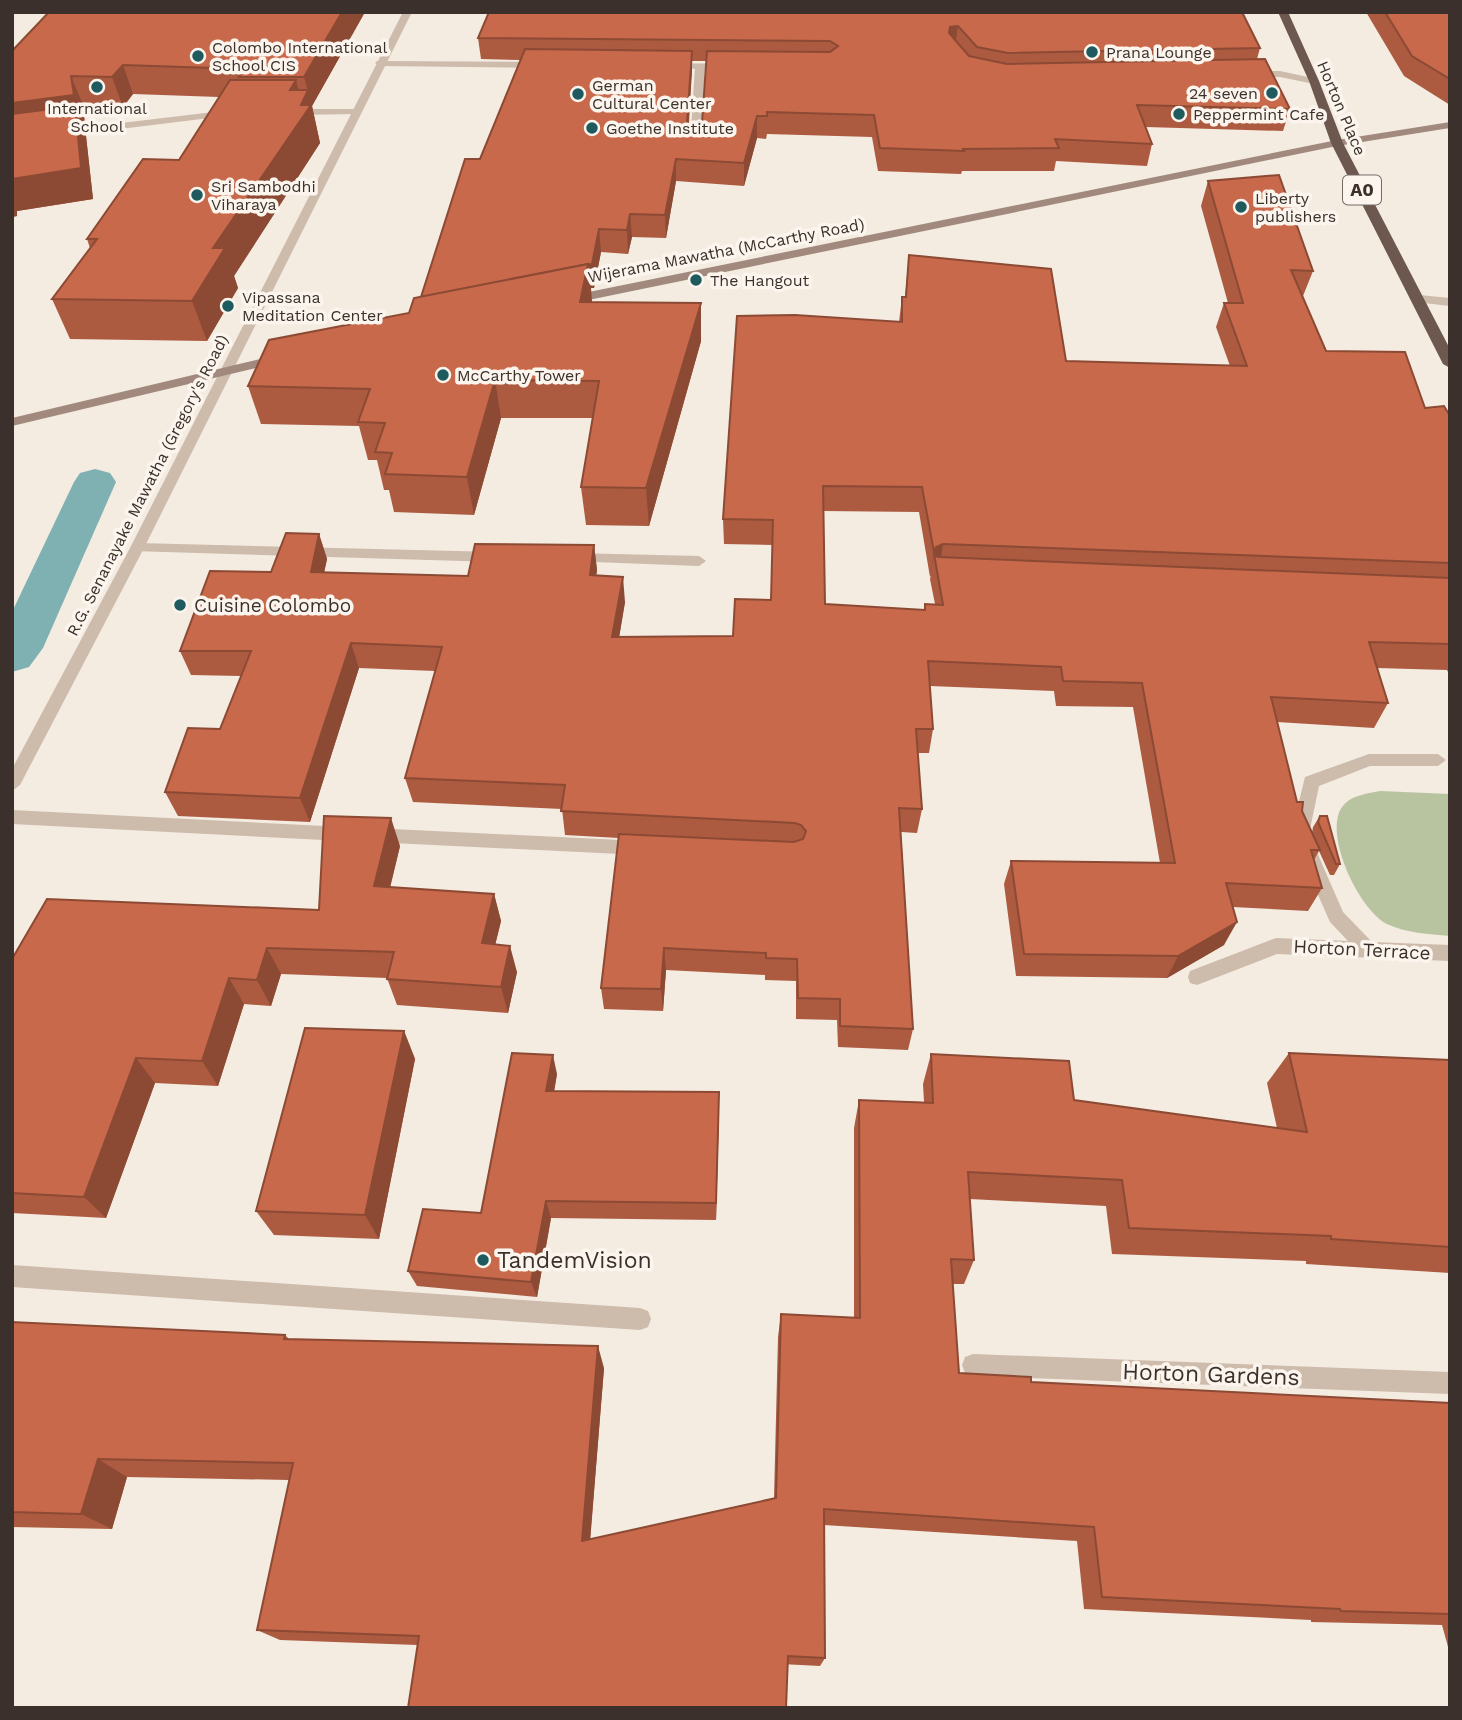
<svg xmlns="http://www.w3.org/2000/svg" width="1462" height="1720" font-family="'Work Sans',sans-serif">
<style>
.green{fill:#b8c4a0}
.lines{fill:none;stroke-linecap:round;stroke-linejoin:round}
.canal{fill:#7fb0b2;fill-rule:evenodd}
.service{fill:#cdbbac;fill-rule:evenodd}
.minor{fill:#cdbbac;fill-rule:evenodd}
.tertiary{fill:#cdbbac;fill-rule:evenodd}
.secondary{fill:#a18a7d;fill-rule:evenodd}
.trunk{fill:#6c584f;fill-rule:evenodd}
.wall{fill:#ac5a40;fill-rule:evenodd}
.shaded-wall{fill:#8c4a34}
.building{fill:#c8694b;stroke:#8c4a34;stroke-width:2}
.poi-dot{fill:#1f5a5e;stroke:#fbf5ee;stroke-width:2.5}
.labels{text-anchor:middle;stroke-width:7;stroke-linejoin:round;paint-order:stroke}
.far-poi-label{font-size:16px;fill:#3b302b;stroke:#fbf5ee;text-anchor:start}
.far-street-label{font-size:16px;fill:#3b302b;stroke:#fbf5ee}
.shield{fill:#fbf5ee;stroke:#756b66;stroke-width:2}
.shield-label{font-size:18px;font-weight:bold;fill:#3b302b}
.poi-label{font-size:19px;fill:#3b302b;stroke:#fbf5ee;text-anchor:start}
.street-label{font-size:19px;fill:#3b302b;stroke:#fbf5ee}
.near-poi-label{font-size:23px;fill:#3b302b;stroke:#fbf5ee;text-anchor:start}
.near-street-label{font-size:23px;fill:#3b302b;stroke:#fbf5ee}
</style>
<rect width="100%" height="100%" fill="#f4ebe1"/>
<path class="green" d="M1380,791L1450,794V936C1429,934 1406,933 1387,924C1359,910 1323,834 1342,807C1351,795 1366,794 1380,791Z"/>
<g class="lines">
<polygon class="canal" points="95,469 110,473 116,482 43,648 29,667 12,672 12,612 74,482 80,473"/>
<g class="service">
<polygon points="700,64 705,67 700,145 695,148 690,145 695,67"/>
<polygon points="1280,71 1317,79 1319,81 1314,84 1280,77 1250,77 1245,74 1250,71"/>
<polygon points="1369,754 1438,754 1446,760 1438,766 1370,766 1319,786 1309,834 1343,912 1372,942 1450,945 1450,961 1277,954 1197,985 1190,983 1188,977 1190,971 1276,938 1348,941 1330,922 1291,834 1305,777"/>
</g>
<g class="minor">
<polygon points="377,61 541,62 546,65 541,68 380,66 375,63"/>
<polygon points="670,63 730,64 735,67 730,70 667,68 667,64"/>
<polygon points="356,109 359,110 359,114 289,115 284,112 289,109"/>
<polygon points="230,110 235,113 234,115 63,136 58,133 63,130"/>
<polygon points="1419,295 1450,298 1450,306 1415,302 1413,299"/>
<polygon points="137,543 496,552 503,557 496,562 132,551 130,548"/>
<polygon points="573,553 699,556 706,561 699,566 568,561 566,558 568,555"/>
<polygon points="12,810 344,827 350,829 353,834 350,839 344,841 12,824"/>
<polygon points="372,828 641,841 647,843 650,848 647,853 641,855 372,842 366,840 363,835 366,830"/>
<polygon points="12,1265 640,1308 648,1311 651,1319 648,1327 640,1330 12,1287"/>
<polygon points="973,1354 1450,1372 1450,1394 973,1376 965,1373 962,1365 965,1357"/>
</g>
<polygon class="tertiary" points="403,12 412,12 144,548 20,785 12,791 12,769 130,548"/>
<g class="secondary">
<polygon points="1450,122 1450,128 1337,146 569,304 563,300 569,296 1337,140"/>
<polygon points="281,354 285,355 285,361 12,426 12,418"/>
</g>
<polygon class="trunk" points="1278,12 1288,12 1319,81 1343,143 1450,349 1450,368 1443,364 1331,143 1309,81"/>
</g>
<g class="wall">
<polygon points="365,12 312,106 320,143 234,276 238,288 207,341 70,339 52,299 90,248 87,239 179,160 219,97 133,94 123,107 83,105 85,125 82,126 86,136 93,199 17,211 17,216 12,217 12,51"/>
<path d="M1242,12L1260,48L1257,59L1290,109L1283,131L1146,127L1152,144L1147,166L1056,161L1054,171H962L961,174L878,171L872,137L767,134L766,139L757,138L744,186L676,181L666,238L632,237L628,254L601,252L594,288H591V302L701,341L649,526L586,525L581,487L593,418H501L474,515L394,512L389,490H384L377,460H368L359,426L261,424L248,386L409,313L421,297L480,159L520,60L481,59L478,38ZM692,61H706L702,123L696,128L689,124Z"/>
<polygon points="1366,12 1450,12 1450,105 1404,76"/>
<path d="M1208,181L1313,271L1303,296H1302L1326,351L1425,408L1450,416V676L1447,670L1377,668L1388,703L1374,728L1277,722L1297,802L1312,833L1313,827L1320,816L1340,864L1334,875H1330L1319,851L1314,860L1322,888L1308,911L1233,907L1224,945L1167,978L1016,976L1004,884L1011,861L1160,863L1133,707L1056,706L1054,691L930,686L933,729L929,753H918L922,809L917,833L901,832L913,1029L908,1050L838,1047L837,1020L796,1019V981L765,980V975L666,970L663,1011L604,1009L601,988L619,838L565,835L562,809L413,802L405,778L435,671L359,668L310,822L178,816L165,792L220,729L241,676L191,675L180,651L271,572L319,534L327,559L324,572L468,576L594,545L597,570L596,575L625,602L619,637L733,636L771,600L773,545L724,544L723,519L899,322L902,297H905L909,255L1066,361L1230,366L1216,327L1224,303H1228L1201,206ZM823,511L919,512L930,577L931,575L930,579L935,604H925L924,610L825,604Z"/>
<polygon points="400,846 390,887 494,894 501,921 495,945 517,972 508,1013 397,1005 387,978 281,974 271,1006 244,1004 218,1086 155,1083 106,1218 12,1213 12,959 319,910"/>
<polygon points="404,1031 415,1059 379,1239 274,1235 256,1211"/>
<polygon points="1289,1053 1450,1060 1450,1273 1306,1264 1306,1261 1112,1254 1106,1206 970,1199 974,1260 964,1284 953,1284 959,1373 1031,1382 1450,1403 1450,1654 1442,1625 1311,1622 1311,1620 1084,1609 1077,1541 824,1525 825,1658 820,1666 417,1645 280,1640 257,1630 289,1480 127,1477 112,1529 12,1527 12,1322 285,1335 289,1339 604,1368 590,1539 774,1498 778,1337 781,1314 854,1318 854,1128 859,1100 924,1102 923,1084 931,1054 1074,1100 1277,1128 1267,1083"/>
<polygon points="557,1074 554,1091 719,1111 716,1220 551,1218 537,1297 417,1286 408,1271 481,1213"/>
</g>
<g class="shaded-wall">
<polygon points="342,12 365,12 312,106 320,143 234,276 238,288 207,341 192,301 213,248 290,90 296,80 302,104 308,91 304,77"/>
<polygon points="958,26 955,47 947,48 950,27"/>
<polygon points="692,51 692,72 687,145 687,123"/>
<polygon points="123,65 133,94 123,107 112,77"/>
<polygon points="71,76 83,105 85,125 82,126 86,136 93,199 17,211 17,216 12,217 12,103"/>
<polygon points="757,116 757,138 744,186 744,163"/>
<polygon points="676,159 676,181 666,238 665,215"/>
<polygon points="630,214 632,237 628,254 627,230"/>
<polygon points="599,229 601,252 594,288 591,288 592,301 584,340 580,302 426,322"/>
<polygon points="701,303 701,341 649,526 646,488"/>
<polygon points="495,380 501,418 474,515 467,477"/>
<polygon points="319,534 327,559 319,597 311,572"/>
<polygon points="943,544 939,569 934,554 930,577 934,552 936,547"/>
<polygon points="594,545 597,570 593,600 590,575"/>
<polygon points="623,577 625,602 615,662 612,637"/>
<polygon points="351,643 359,668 310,822 300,798"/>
<polygon points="391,818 400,846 384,913 374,886"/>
<polygon points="494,894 501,921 489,970 482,943"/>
<polygon points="1237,922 1224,945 1167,978 1178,956"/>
<polygon points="510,946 517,972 508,1013 501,987"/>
<polygon points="267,948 281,974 271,1006 257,980"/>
<polygon points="664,948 666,970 663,1011 661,989"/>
<polygon points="229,978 244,1004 218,1086 202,1061"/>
<polygon points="404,1031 415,1059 379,1239 365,1215"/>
<polygon points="553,1055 557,1074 551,1110 546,1091"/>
<polygon points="136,1058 155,1083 106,1218 84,1197"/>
<polygon points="719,1092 719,1111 716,1220 716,1203"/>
<polygon points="546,1201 551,1218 537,1297 531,1282"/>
<polygon points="598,1346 604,1368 589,1555 582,1541"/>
<polygon points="98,1459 127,1477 112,1529 81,1514"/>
</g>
<g class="building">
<polygon points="49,12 342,12 304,77 239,77 244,69 123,65 112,77 71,76 74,95 12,103 12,51"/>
<polygon points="489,12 1242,12 1260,48 1008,53 977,47 958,26 950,27 949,33 969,56 1007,64 1265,59 1290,109 1137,105 1152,144 1055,139 1059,148 963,149 964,151 880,148 874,115 767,112 767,116 757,116 744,163 676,159 665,215 630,214 627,230 599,229 592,264 588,265 588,264 421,297 465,159 480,159 525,49 692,51 687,123 696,128 702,123 707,51 830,52 838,46 830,41 478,38"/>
<polygon points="1385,12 1450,12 1450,79 1412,56"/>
<polygon points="230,80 296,80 290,90 308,90 301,105 311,105 213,248 225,248 192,301 52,299 97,239 87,239 143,159 179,160"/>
<polygon points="75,106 81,168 12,179 12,114"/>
<polygon points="1279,175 1313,271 1291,270 1326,351 1405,352 1425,408 1444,406 1450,416 1450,563 943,544 936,547 934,552 922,487 823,486 825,604 925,610 925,604 943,605 934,554 938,557 1450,578 1450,644 1369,642 1388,703 1271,697 1297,802 1303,802 1302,811 1320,850 1311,850 1322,888 1226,883 1237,922 1178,956 1024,954 1011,861 1175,863 1142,683 1063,681 1061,667 928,661 933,729 916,729 922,809 899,808 913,1029 840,1026 840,999 798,998 797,959 766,958 766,953 664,948 661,989 601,988 619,834 794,842 803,839 806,831 801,825 795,823 561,811 565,785 405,778 442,647 351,643 300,798 165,792 188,728 220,729 251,651 180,651 210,571 271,572 286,533 319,534 311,572 468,576 475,544 594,545 590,575 623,577 612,637 733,636 735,599 771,600 773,520 723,519 737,316 795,315 902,322 902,297 906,297 909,255 1051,269 1066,361 1247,366 1224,303 1243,303 1208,181"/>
<polygon points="588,264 580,302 701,303 646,488 581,487 599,381 495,380 467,477 385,474 392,453 375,452 385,423 358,422 370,389 248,386 269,340 409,313 414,298"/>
<polygon points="324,816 391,818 374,886 494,894 482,943 510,946 501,987 387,979 394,952 267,948 257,980 229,978 202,1061 136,1058 84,1197 12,1193 12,959 47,899 319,910"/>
<polygon points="1320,816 1327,816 1340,864 1336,864 1318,822"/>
<polygon points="305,1028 404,1031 365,1215 256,1211"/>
<polygon points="512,1053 553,1055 546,1091 719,1092 716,1203 546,1201 531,1282 408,1271 423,1209 481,1213"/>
<polygon points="1289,1053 1450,1060 1450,1247 1331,1239 1331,1236 1129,1228 1122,1180 968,1172 974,1260 951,1259 959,1373 1031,1377 1031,1382 1450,1403 1450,1614 1341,1611 1340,1609 1102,1597 1094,1527 824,1509 825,1658 788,1656 786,1708 408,1708 419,1636 257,1630 293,1463 98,1459 81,1514 12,1512 12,1322 285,1335 284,1339 598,1346 582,1541 776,1498 781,1314 860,1318 859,1100 933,1103 931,1054 1069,1061 1074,1100 1307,1132"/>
</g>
<g class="poi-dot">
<circle cx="1092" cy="52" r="7"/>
<circle cx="198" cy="56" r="7"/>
<circle cx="97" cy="87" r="7"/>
<circle cx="1272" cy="93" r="7"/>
<circle cx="578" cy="94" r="7"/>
<circle cx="1179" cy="114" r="7"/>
<circle cx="592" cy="128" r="7"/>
<circle cx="197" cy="195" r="7"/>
<circle cx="1241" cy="207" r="7"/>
<circle cx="696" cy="280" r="7"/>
<circle cx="228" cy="306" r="7"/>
<circle cx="443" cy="375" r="7"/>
<circle cx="180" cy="605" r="7"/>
<circle cx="483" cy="1260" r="7"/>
</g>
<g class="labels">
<g class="far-poi-label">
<text x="212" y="53">Colombo International<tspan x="212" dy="18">School CIS</tspan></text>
<text x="1106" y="58">Prana Lounge</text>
<text x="592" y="91">German<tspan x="592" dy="18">Cultural Center</tspan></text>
<text x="1258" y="99" text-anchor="end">24 seven</text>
<text x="97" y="114" text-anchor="middle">International<tspan x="97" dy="18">School</tspan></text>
<text x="1193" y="120">Peppermint Cafe</text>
<text x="606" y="134">Goethe Institute</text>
<text x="211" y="192">Sri Sambodhi<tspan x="211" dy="18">Viharaya</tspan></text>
<text x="1255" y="204">Liberty<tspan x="1255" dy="18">publishers</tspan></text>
<text x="710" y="286">The Hangout</text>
<text x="242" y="303">Vipassana<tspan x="242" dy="18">Meditation Center</tspan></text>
<text x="457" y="381">McCarthy Tower</text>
</g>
<g class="far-street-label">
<text transform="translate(1342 108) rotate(67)" y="6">Horton Place</text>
<text transform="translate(726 250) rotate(-11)" y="6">Wijerama Mawatha (McCarthy Road)</text>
<text transform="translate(147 485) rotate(-63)" y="6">R.G. Senanayake Mawatha (Gregory's Road)</text>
</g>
<rect class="shield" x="1343" y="175.5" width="38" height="29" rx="5"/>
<g class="shield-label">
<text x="1362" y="196">A0</text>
</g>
<g class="poi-label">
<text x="194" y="612">Cuisine Colombo</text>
</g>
<g class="street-label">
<text transform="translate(1362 949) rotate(3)" y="7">Horton Terrace</text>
</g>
<g class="near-poi-label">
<text x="497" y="1268">TandemVision</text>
</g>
<g class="near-street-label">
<text transform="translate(1211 1374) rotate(2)" y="8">Horton Gardens</text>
</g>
</g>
<rect width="1462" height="1720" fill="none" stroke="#3b302b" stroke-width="28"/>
</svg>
